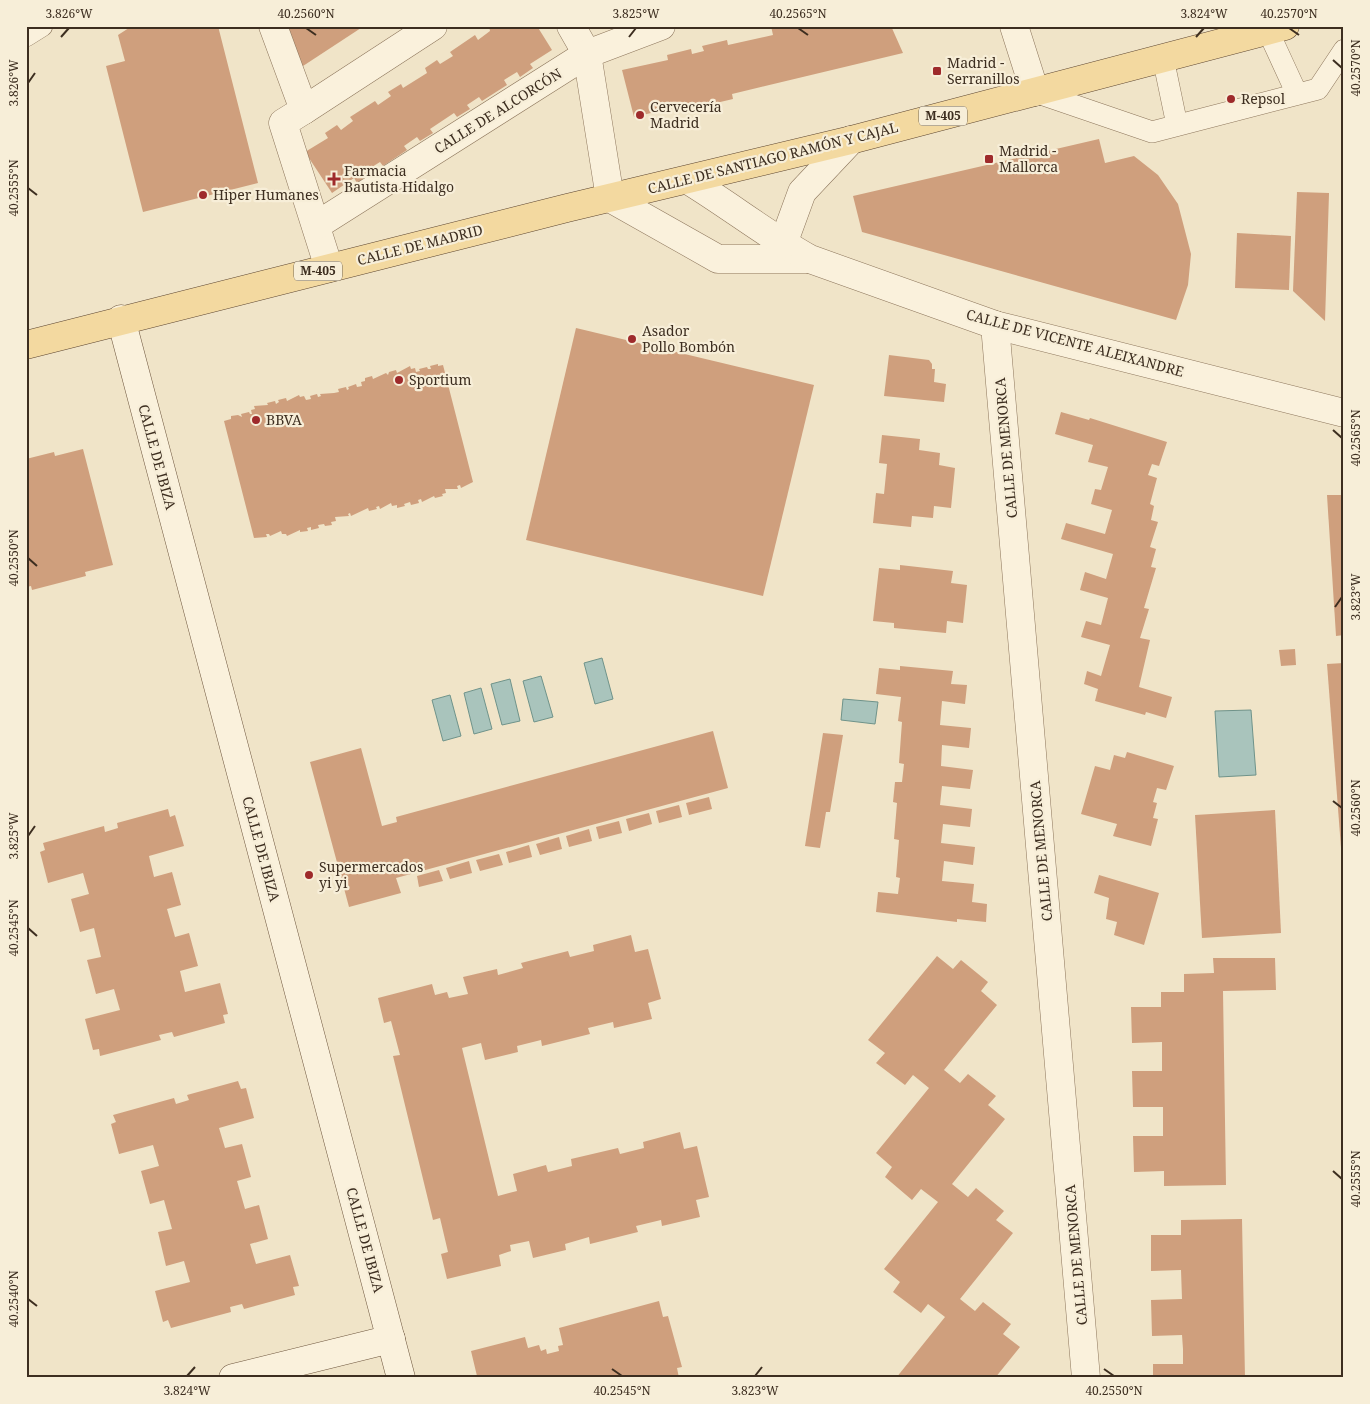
<svg xmlns="http://www.w3.org/2000/svg" width="1370" height="1404" font-family="'Noto Serif',serif">
<style>
.water{fill:#a9c4bc;stroke:#6f938a}
.building{fill:#cf9f7d}
.lines{fill:none;stroke-linecap:round;stroke-linejoin:round}
.lane-casing{stroke:#8d765c;stroke-width:22}
.street-casing{stroke:#8d765c;stroke-width:29}
.secondary-casing{stroke:#6f573f;stroke-width:29}
.primary-casing{stroke:#5b4430;stroke-width:29}
.lane{stroke:#faf1dc;stroke-width:21}
.street{stroke:#faf1dc;stroke-width:28}
.secondary{stroke:#faf1dc;stroke-width:28}
.primary{stroke:#f3d9a0;stroke-width:28}
.ticks{fill:none;stroke:#3d2e20;stroke-width:2}
.poi-dot{fill:#9e2a2b;stroke:#f7eed8;stroke-width:2}
.labels{text-anchor:middle;stroke-width:4.5;stroke-linejoin:round;paint-order:stroke}
.shield{fill:#f7eed8;stroke:#756857;stroke-width:1}
.shield-label{font-size:12px;font-weight:bold;fill:#3d2e20}
.poi-label{font-size:14px;fill:#3d2e20;stroke:#f7eed8;text-anchor:start}
.street-label{font-size:14px;fill:#3d2e20;stroke:#f7eed8}
.neatline{fill:none;stroke:#3d2e20;stroke-width:2}
.ticks-label{font-size:12px;text-anchor:middle;fill:#3d2e20}
</style>
<rect width="100%" height="100%" fill="#f0e4c8"/>
<g class="water">
<polygon points="602,658 613,699 595,704 584,663"/>
<polygon points="541,676 553,717 534,722 523,681"/>
<polygon points="510,679 520,721 502,725 491,684"/>
<polygon points="481,688 492,729 474,734 464,693"/>
<polygon points="450,695 461,736 443,741 432,700"/>
<polygon points="843,699 878,702 875,724 841,720"/>
<polygon points="1251,710 1256,775 1219,777 1215,711"/>
</g>
<g class="building">
<polygon points="132,26 218,26 258,183 143,212 106,66 125,61 118,35"/>
<polygon points="277,26 364,26 303,66"/>
<polygon points="489,26 537,26 552,50 530,64 533,68 520,77 517,72 504,80 507,85 482,101 479,97 467,105 470,109 457,117 454,113 430,129 433,133 420,141 417,137 404,146 407,150 383,166 380,162 367,170 370,174 357,183 354,178 332,193 305,152 328,138 325,133 337,125 341,130 353,121 350,117 375,101 378,105 391,96 388,92 401,84 403,88 427,73 425,68 437,60 440,64 453,56 450,52 475,35 478,40 490,31"/>
<polygon points="771,26 891,26 903,53 732,94 733,99 686,110 685,105 634,117 622,70 668,60 667,55 691,49 692,54 704,51 702,46 727,40 728,45 773,35"/>
<polygon points="1099,139 1105,163 1134,156 1158,175 1178,204 1191,254 1188,285 1176,320 862,232 853,196"/>
<polygon points="1297,192 1329,193 1325,321 1293,291"/>
<polygon points="1237,233 1291,236 1289,290 1235,288"/>
<polygon points="576,328 814,385 763,596 526,540"/>
<polygon points="889,355 929,360 932,364 932,369 935,369 934,382 946,384 944,402 884,396"/>
<polygon points="438,364 438,366 443,365 473,482 461,488 460,485 457,486 458,489 445,489 446,493 442,494 443,496 435,498 434,496 422,502 421,499 418,500 419,503 411,505 410,502 404,504 405,506 397,508 397,505 392,506 391,503 380,509 379,506 376,507 377,509 369,511 368,508 351,516 350,513 348,514 349,516 335,517 336,521 331,522 332,525 325,526 324,524 318,525 319,528 311,530 311,527 307,528 308,531 300,532 300,530 287,536 286,534 282,534 281,531 270,536 269,534 266,534 267,537 254,538 224,421 231,419 231,416 238,415 242,417 241,414 249,412 250,414 252,414 251,410 255,409 254,406 268,405 267,403 275,401 276,404 279,402 278,400 286,398 287,401 299,395 300,397 304,396 306,400 311,399 310,396 317,394 318,397 321,396 320,394 334,393 339,392 338,389 346,387 347,390 349,389 348,387 356,384 357,387 362,386 361,382 365,381 365,378 372,376 373,379 386,373 388,375 389,372 396,370 397,373 410,366 411,369 415,368 416,372 420,371 419,369 427,367 428,369 431,369 430,366"/>
<polygon points="1061,412 1089,420 1090,418 1167,442 1159,466 1152,464 1148,475 1157,478 1150,504 1154,506 1151,520 1158,522 1150,547 1156,549 1151,567 1156,568 1144,608 1149,609 1140,638 1150,640 1139,687 1172,697 1166,718 1146,712 1145,715 1095,701 1098,689 1084,684 1087,671 1101,676 1110,645 1081,637 1086,621 1101,625 1108,598 1080,590 1085,572 1106,579 1113,554 1061,539 1066,523 1105,534 1112,510 1091,504 1095,489 1101,490 1108,467 1088,462 1093,445 1055,434"/>
<polygon points="882,435 920,439 919,450 940,453 939,465 955,468 951,508 934,506 933,518 912,516 911,527 873,523 876,493 884,494 887,464 879,463"/>
<polygon points="83,449 113,565 85,572 86,576 32,590 31,586 26,587 26,459 54,452 55,456"/>
<polygon points="1327,495 1344,495 1344,635 1336,636"/>
<polygon points="900,565 953,571 951,583 967,585 963,623 947,621 946,633 894,628 894,623 873,621 879,568 900,570"/>
<polygon points="1295,649 1296,665 1281,666 1279,650"/>
<polygon points="1344,663 1344,861 1342,861 1327,664"/>
<polygon points="900,666 953,671 951,684 967,685 965,704 942,701 940,725 971,728 969,748 942,745 941,766 973,770 970,789 942,786 940,805 972,809 970,827 943,824 941,843 975,847 973,865 944,861 942,881 974,884 972,902 987,904 986,922 957,919 957,922 876,912 878,892 898,894 900,878 896,877 899,840 894,839 897,803 893,802 895,782 902,782 904,764 899,763 902,722 898,721 901,697 876,694 879,668 900,670"/>
<polygon points="713,731 728,788 396,878 401,893 349,907 310,762 361,748 382,826 397,822 396,817"/>
<polygon points="823,733 843,735 830,812 826,812 820,848 805,846"/>
<polygon points="1127,752 1174,766 1166,790 1157,788 1153,802 1157,803 1153,818 1158,819 1151,846 1113,836 1117,824 1081,814 1095,766 1110,770 1114,755 1125,758"/>
<polygon points="709,797 712,809 689,815 686,803"/>
<polygon points="679,805 682,817 659,823 656,811"/>
<polygon points="168,809 170,817 175,815 184,846 149,856 154,877 172,872 181,905 167,909 175,937 189,933 198,966 180,971 185,992 220,983 228,1014 223,1015 225,1023 174,1037 172,1032 159,1035 161,1040 100,1056 99,1049 93,1050 85,1019 120,1010 114,989 96,994 87,960 101,957 94,928 80,932 71,899 89,894 83,873 48,883 40,852 45,850 43,843 104,826 105,832 118,828 117,823"/>
<polygon points="1275,810 1281,933 1202,938 1195,815"/>
<polygon points="649,813 652,824 629,831 626,819"/>
<polygon points="619,821 622,833 599,839 596,827"/>
<polygon points="589,829 592,841 569,847 566,836"/>
<polygon points="559,837 562,849 540,855 536,844"/>
<polygon points="529,845 532,857 509,863 506,852"/>
<polygon points="499,854 503,865 480,871 476,860"/>
<polygon points="469,861 472,873 450,879 446,868"/>
<polygon points="439,870 443,881 419,887 417,876"/>
<polygon points="1099,875 1159,893 1144,945 1114,935 1117,922 1106,919 1109,898 1094,893"/>
<polygon points="631,935 635,952 648,949 661,999 648,1003 652,1019 614,1028 613,1022 588,1028 590,1034 542,1046 541,1040 517,1046 518,1052 485,1060 481,1043 462,1048 498,1196 517,1191 513,1174 546,1165 548,1172 572,1166 571,1159 618,1148 620,1154 644,1148 643,1142 680,1132 684,1149 697,1146 709,1197 696,1200 700,1217 662,1226 661,1220 636,1226 638,1232 590,1244 589,1237 565,1244 566,1250 533,1258 529,1241 510,1245 511,1251 499,1255 501,1266 447,1279 441,1254 448,1252 440,1218 433,1220 393,1056 400,1055 391,1021 384,1023 378,998 432,984 435,995 447,992 449,998 468,994 463,977 497,969 498,975 523,968 521,963 568,951 570,957 594,951 593,945"/>
<polygon points="937,956 953,969 961,960 988,982 981,991 997,1005 944,1070 960,1083 968,1074 996,1096 988,1105 1005,1119 952,1184 968,1197 976,1188 1004,1211 996,1220 1013,1233 960,1299 975,1311 983,1302 1011,1324 1003,1334 1020,1347 995,1378 896,1378 945,1317 928,1304 921,1313 893,1292 900,1282 884,1269 938,1202 921,1189 912,1200 885,1177 892,1167 876,1153 929,1088 913,1075 905,1085 876,1063 885,1053 868,1040"/>
<polygon points="1213,958 1275,958 1276,990 1223,991 1226,1185 1164,1186 1164,1171 1134,1172 1133,1136 1163,1136 1163,1107 1133,1107 1132,1071 1162,1071 1162,1042 1132,1043 1131,1007 1161,1007 1161,992 1184,992 1184,974 1214,973"/>
<polygon points="238,1081 241,1089 246,1088 254,1118 219,1128 225,1148 242,1144 251,1177 237,1181 245,1209 259,1205 268,1239 250,1244 256,1264 290,1255 299,1286 293,1287 295,1295 244,1309 242,1304 230,1307 231,1312 171,1328 168,1320 163,1322 155,1291 190,1282 184,1261 166,1266 158,1232 172,1229 164,1200 150,1204 141,1171 159,1166 153,1145 119,1154 111,1124 116,1122 113,1115 174,1098 176,1104 189,1100 187,1095"/>
<polygon points="1242,1219 1245,1378 1153,1378 1153,1364 1183,1364 1183,1349 1182,1335 1152,1336 1151,1300 1182,1299 1181,1270 1151,1271 1151,1235 1181,1235 1181,1220"/>
<polygon points="659,1301 663,1317 668,1316 682,1367 677,1368 679,1378 477,1376 471,1351 525,1337 528,1348 539,1345 541,1351 546,1349 547,1354 559,1351 558,1346 563,1345 559,1328"/>
</g>
<g class="lines">
<defs>
<g id="lane">
<polyline points="1268,31 1297,94"/>
<polyline points="26,36 42,26"/>
<polyline points="1163,58 1177,125"/>
<polyline points="1035,92 1152,132 1318,89 1344,50"/>
</g>
<g id="street">
<polyline points="273,26 304,110 283,123 329,268"/>
<polyline points="571,26 587,54 610,198 718,259 807,259"/>
<polyline points="1014,26 1035,92"/>
<polyline points="304,110 433,26"/>
<path d="M688,180C729,205 767,235 810,259L995,325L1344,413"/>
<polyline points="317,225 587,54 661,26"/>
<polyline points="783,244 802,192 851,140"/>
<polyline points="995,325 1086,1378"/>
</g>
<g id="secondary">
<polyline points="121,319 401,1378"/>
<polyline points="233,1378 391,1339"/>
</g>
<polyline id="primary" points="26,345 567,208 851,140 1285,26"/>
</defs>
<use href="#lane" class="lane-casing"/>
<use href="#street" class="street-casing"/>
<use href="#secondary" class="secondary-casing"/>
<use href="#primary" class="primary-casing"/>
<use href="#lane" class="lane"/>
<use href="#street" class="street"/>
<use href="#secondary" class="secondary"/>
<use href="#primary" class="primary"/>
</g>
<path class="ticks" d="M306,28L316,35M798,28L808,35M1289,28L1299,35M61,37L69,28M629,37L636,28M1196,37L1204,28M1333,60L1342,68M28,83L35,73M28,188L37,195M1333,430L1342,438M28,558L37,566M1335,607L1342,597M1333,801L1342,808M28,836L35,826M28,928L37,936M1333,1171L1342,1179M28,1299L37,1306M612,1369L622,1376M1104,1369L1114,1376M187,1376L195,1367M755,1376L762,1367"/>
<g class="poi-dot">
<rect x="932" y="66" width="10" height="10" rx="2.5"/>
<circle cx="1231" cy="99" r="5"/>
<circle cx="640" cy="115" r="5"/>
<rect x="984" y="154" width="10" height="10" rx="2.5"/>
<path d="M331.5 171.5h5v5h5v5h-5v5h-5v-5h-5v-5h5z"/>
<circle cx="203" cy="195" r="5"/>
<circle cx="632" cy="339" r="5"/>
<circle cx="399" cy="380" r="5"/>
<circle cx="256" cy="420" r="5"/>
<circle cx="309" cy="875" r="5"/>
</g>
<g class="labels">
<g class="shield">
<rect x="919" y="106.5" width="48" height="19" rx="4"/>
<rect x="294" y="261.5" width="48" height="19" rx="4"/>
</g>
<g class="shield-label">
<text x="943" y="120">M-405</text>
<text x="318" y="275">M-405</text>
</g>
<g class="poi-label">
<text x="947" y="68">Madrid -<tspan x="947" dy="16">Serranillos</tspan></text>
<text x="1241" y="104">Repsol</text>
<text x="650" y="112">Cervecería<tspan x="650" dy="16">Madrid</tspan></text>
<text x="999" y="156">Madrid -<tspan x="999" dy="16">Mallorca</tspan></text>
<text x="344" y="176">Farmacia<tspan x="344" dy="16">Bautista Hidalgo</tspan></text>
<text x="213" y="200">Hiper Humanes</text>
<text x="642" y="336">Asador<tspan x="642" dy="16">Pollo Bombón</tspan></text>
<text x="409" y="385">Sportium</text>
<text x="266" y="425">BBVA</text>
<text x="319" y="872">Supermercados<tspan x="319" dy="16">yi yi</tspan></text>
</g>
<g class="street-label">
<text transform="translate(498 111) rotate(-32)" y="5">CALLE DE ALCORCÓN</text>
<text transform="translate(773 158) rotate(-14)" y="5">CALLE DE SANTIAGO RAMÓN Y CAJAL</text>
<text transform="translate(420 245) rotate(-14)" y="5">CALLE DE MADRID</text>
<text transform="translate(1075 343) rotate(15)" y="5">CALLE DE VICENTE ALEIXANDRE</text>
<text transform="translate(1006 448) rotate(-95)" y="5">CALLE DE MENORCA</text>
<text transform="translate(157 457) rotate(75)" y="5">CALLE DE IBIZA</text>
<text transform="translate(261 849) rotate(75)" y="5">CALLE DE IBIZA</text>
<text transform="translate(1041 851) rotate(-95)" y="5">CALLE DE MENORCA</text>
<text transform="translate(365 1240) rotate(75)" y="5">CALLE DE IBIZA</text>
<text transform="translate(1076 1255) rotate(-95)" y="5">CALLE DE MENORCA</text>
</g>
</g>
<rect width="1370" height="1404" fill="none" stroke="#f7eed8" stroke-width="55"/>
<rect x="28" y="28" width="1314" height="1348" class="neatline"/>
<g class="ticks-label">
<text x="69" y="18">3.826°W</text>
<text x="306" y="18">40.2560°N</text>
<text x="636" y="18">3.825°W</text>
<text x="798" y="18">40.2565°N</text>
<text x="1204" y="18">3.824°W</text>
<text x="1289" y="18">40.2570°N</text>
<text transform="translate(1356 68) rotate(-90)" y="4">40.2570°N</text>
<text transform="translate(14 83) rotate(-90)" y="4">3.826°W</text>
<text transform="translate(14 188) rotate(-90)" y="4">40.2555°N</text>
<text transform="translate(1356 438) rotate(-90)" y="4">40.2565°N</text>
<text transform="translate(14 558) rotate(-90)" y="4">40.2550°N</text>
<text transform="translate(1356 597) rotate(-90)" y="4">3.823°W</text>
<text transform="translate(1356 808) rotate(-90)" y="4">40.2560°N</text>
<text transform="translate(14 836) rotate(-90)" y="4">3.825°W</text>
<text transform="translate(14 928) rotate(-90)" y="4">40.2545°N</text>
<text transform="translate(1356 1179) rotate(-90)" y="4">40.2555°N</text>
<text transform="translate(14 1299) rotate(-90)" y="4">40.2540°N</text>
<text x="187" y="1395">3.824°W</text>
<text x="622" y="1395">40.2545°N</text>
<text x="755" y="1395">3.823°W</text>
<text x="1114" y="1395">40.2550°N</text>
</g>
</svg>
